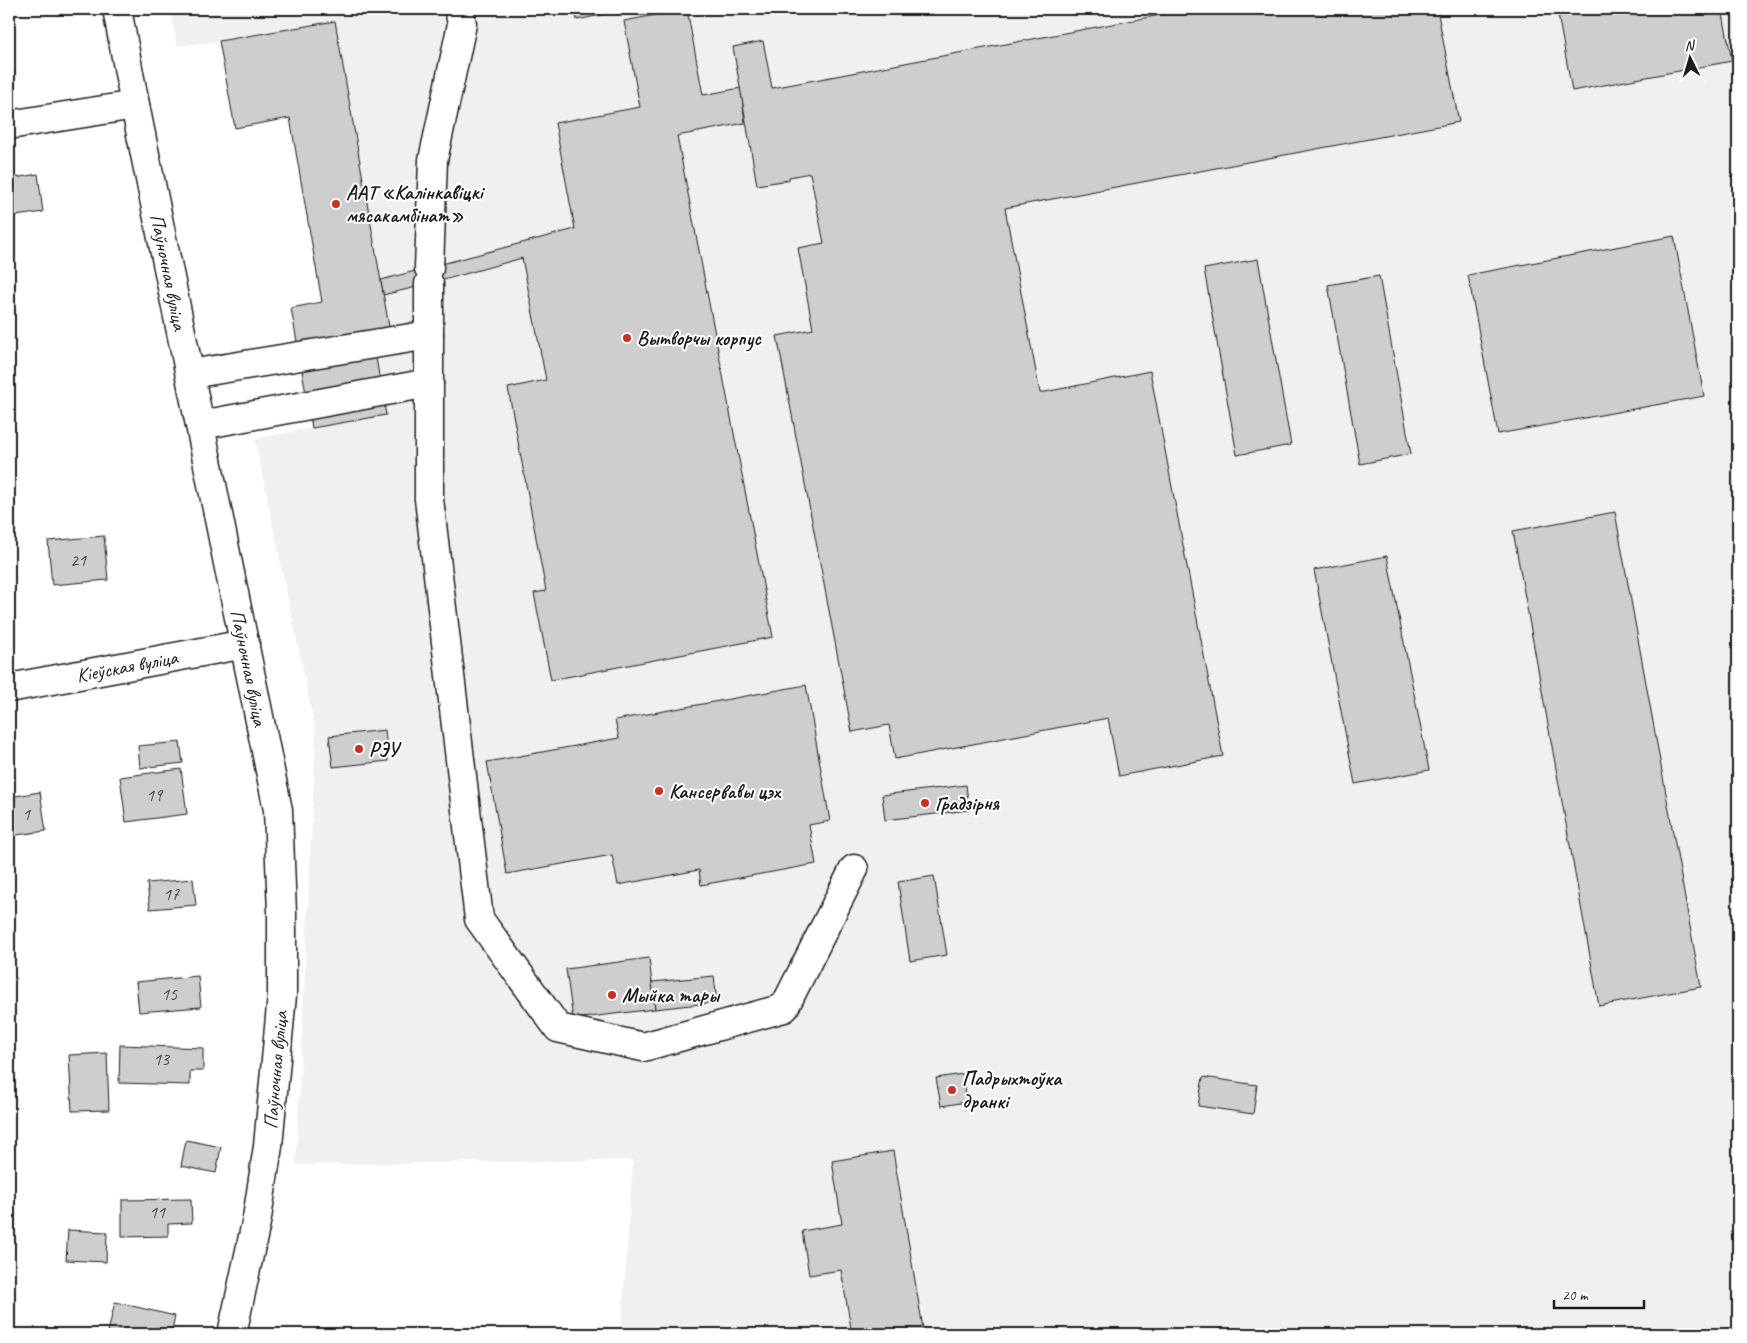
<svg xmlns="http://www.w3.org/2000/svg" width="1747" height="1343" font-family="Caveat,sans-serif">
<style>
.built{fill:#f0f0f0}
.building{fill:#cecece;stroke:#1c1c1c}
.lines{fill:none;stroke-linecap:round;stroke-linejoin:round}
.minor-casing{stroke:#1c1c1c;stroke-width:31}
.minor{stroke:#fff;stroke-width:28}
.poi-dot{fill:#c8321e;stroke:#fff;stroke-width:2}
.labels{text-anchor:middle;stroke-width:4;stroke-linejoin:round;paint-order:stroke}
.number-label{font-size:18px;fill:#484848}
.poi-label{font-size:20px;font-weight:bold;fill:#1c1c1c;stroke:#fff;text-anchor:start}
.street-label{font-size:20px;fill:#1c1c1c;stroke:#fff}
</style>
<rect width="100%" height="100%" fill="#fff"/>
<filter id="ink" filterUnits="userSpaceOnUse"><feTurbulence type="fractalNoise" baseFrequency=".02" numOctaves="2"/><feDisplacementMap in="SourceGraphic" scale="10" xChannelSelector="R" yChannelSelector="G"/><feConvolveMatrix kernelMatrix="1 2 1 2 8 2 1 2 1" color-interpolation-filters="sRGB"/></filter>
<g filter="url(#ink)">
<polygon class="built" points="170,9 1738,9 1738,1334 621,1334 633,1160 296,1165 316,733 255,439 312,428 322,302 290,119 235,128 220,41 177,46"/>
<g class="building">
<polygon points="575,9 630,9 577,20"/>
<polygon points="687,9 703,95 741,88 745,123 677,136 773,637 551,680 534,593 546,591 508,388 546,380 522,258 429,284 383,295 381,280 575,229 555,123 640,107 624,21"/>
<polygon points="1192,9 1437,9 1459,122 1005,208 1040,393 1150,371 1223,756 1119,776 1108,718 895,759 889,725 852,732 777,336 813,329 798,248 824,243 810,173 789,177 789,180 757,185 733,47 763,41 772,88"/>
<polygon points="1557,9 1722,9 1732,61 1572,91"/>
<polygon points="335,21 391,338 373,341 386,415 312,428 291,308 322,302 290,118 235,128 219,41"/>
<polygon points="9,38 15,75 9,77"/>
<polygon points="38,174 43,212 9,217 9,179"/>
<polygon points="1674,236 1704,396 1498,434 1468,275"/>
<polygon points="1258,259 1291,445 1237,455 1204,269"/>
<polygon points="1379,276 1411,454 1360,464 1328,285"/>
<polygon points="1615,512 1701,987 1599,1006 1513,531"/>
<polygon points="104,536 108,580 52,585 48,541"/>
<polygon points="1387,556 1429,770 1355,784 1314,570"/>
<polygon points="806,685 830,821 809,825 816,864 701,885 699,870 618,885 612,855 507,874 487,762 619,738 615,720"/>
<polygon points="385,730 388,761 333,767 329,736"/>
<polygon points="180,742 183,763 140,768 138,746"/>
<polygon points="181,769 187,814 126,822 120,777"/>
<polygon points="966,785 969,810 885,820 882,795"/>
<polygon points="40,792 46,831 9,836 9,797"/>
<polygon points="934,876 947,955 910,961 898,882"/>
<polygon points="193,879 196,905 150,909 147,883"/>
<polygon points="649,958 655,1009 573,1019 566,969"/>
<polygon points="198,976 201,1007 139,1012 136,982"/>
<polygon points="714,976 717,1002 655,1009 652,982"/>
<polygon points="120,1045 203,1048 203,1071 190,1071 190,1085 119,1083"/>
<polygon points="107,1053 109,1110 72,1111 69,1055"/>
<polygon points="963,1074 967,1102 941,1106 936,1078"/>
<polygon points="1203,1077 1257,1085 1253,1114 1198,1106"/>
<polygon points="186,1140 221,1147 216,1173 181,1166"/>
<polygon points="893,1151 924,1334 852,1334 841,1270 809,1275 802,1231 842,1224 832,1161"/>
<polygon points="191,1199 192,1223 168,1224 168,1236 122,1237 122,1200"/>
<polygon points="68,1230 107,1232 106,1262 66,1260"/>
<polygon points="115,1302 175,1316 171,1334 117,1334 108,1332"/>
</g>
<g class="lines">
<defs>
<g id="minor">
<path id="s1" d="M117,9L135,105L278,810L282,913V995L268,1146L257,1218L232,1334"/>
<polyline points="9,125 135,105"/>
<polyline points="429,268 433,160 462,24 459,9"/>
<polyline points="429,284 429,499 479,919 558,1028 643,1047 784,1008 854,869"/>
<polyline points="190,374 429,335"/>
<polyline points="201,425 429,383"/>
<path id="s2" d="M9,688L245,644"/>
</g>
</defs>
<use href="#minor" class="minor-casing"/>
<use href="#minor" class="minor"/>
</g>
</g>
<g class="poi-dot">
<circle cx="336" cy="204" r="5"/>
<circle cx="627" cy="338" r="5"/>
<circle cx="359" cy="749" r="5"/>
<circle cx="659" cy="791" r="5"/>
<circle cx="925" cy="803" r="5"/>
<circle cx="612" cy="995" r="5"/>
<circle cx="952" cy="1090" r="5"/>
</g>
<g class="labels">
<g class="number-label">
<text x="78" y="566">21</text>
<text x="154" y="801">19</text>
<text x="26" y="820">1</text>
<text x="171" y="900">17</text>
<text x="169" y="1000">15</text>
<text x="161" y="1065">13</text>
<text x="157" y="1218">11</text>
</g>
<g class="poi-label">
<text x="346" y="199">ААТ «Калінкавіцкі<tspan x="346" dy="23">мясакамбінат»</tspan></text>
<text x="637" y="345">Вытворчы корпус</text>
<text x="369" y="756">РЭУ</text>
<text x="669" y="798">Кансервавы цэх</text>
<text x="935" y="810">Градзірня</text>
<text x="622" y="1002">Мыйка тары</text>
<text x="962" y="1085">Падрыхтоўка<tspan x="962" dy="23">дранкі</tspan></text>
</g>
<g class="street-label">
<text dy="7" stroke="none"><textPath href="#s1" startOffset="268">Паўночная вуліца</textPath></text>
<text dy="7" stroke="none"><textPath href="#s2" startOffset="120">Кіеўская вуліца</textPath></text>
<text dy="7" stroke="none"><textPath href="#s1" startOffset="672">Паўночная вуліца</textPath></text>
<text transform="translate(275 1070) rotate(-85)" y="7">Паўночная вуліца</text>
</g>
</g>
<rect width="1747" height="1343" fill="none" stroke="#fff" stroke-width="30"/>
<rect x="15" y="15" width="1717" height="1313" fill="none" stroke="#1c1c1c" stroke-width="2" filter="url(#ink)"/>
<g transform="translate(1690 58) rotate(355)" stroke="#ffffff" stroke-width="4" paint-order="stroke">
<path d="M0-4L9 19L0 12L-9 19Z" fill="#1c1c1c"/>
<text y="-8" font-size="14" font-weight="bold" text-anchor="middle" fill="#1c1c1c">N</text>
</g>
<path d="M1554 1300v8h90v-8" fill="none" stroke="#1c1c1c" stroke-width="2.5"/>
<text x="1562" y="1300" font-size="15" fill="#1c1c1c" stroke="#ffffff" stroke-width="4" paint-order="stroke">20 m</text>
</svg>
